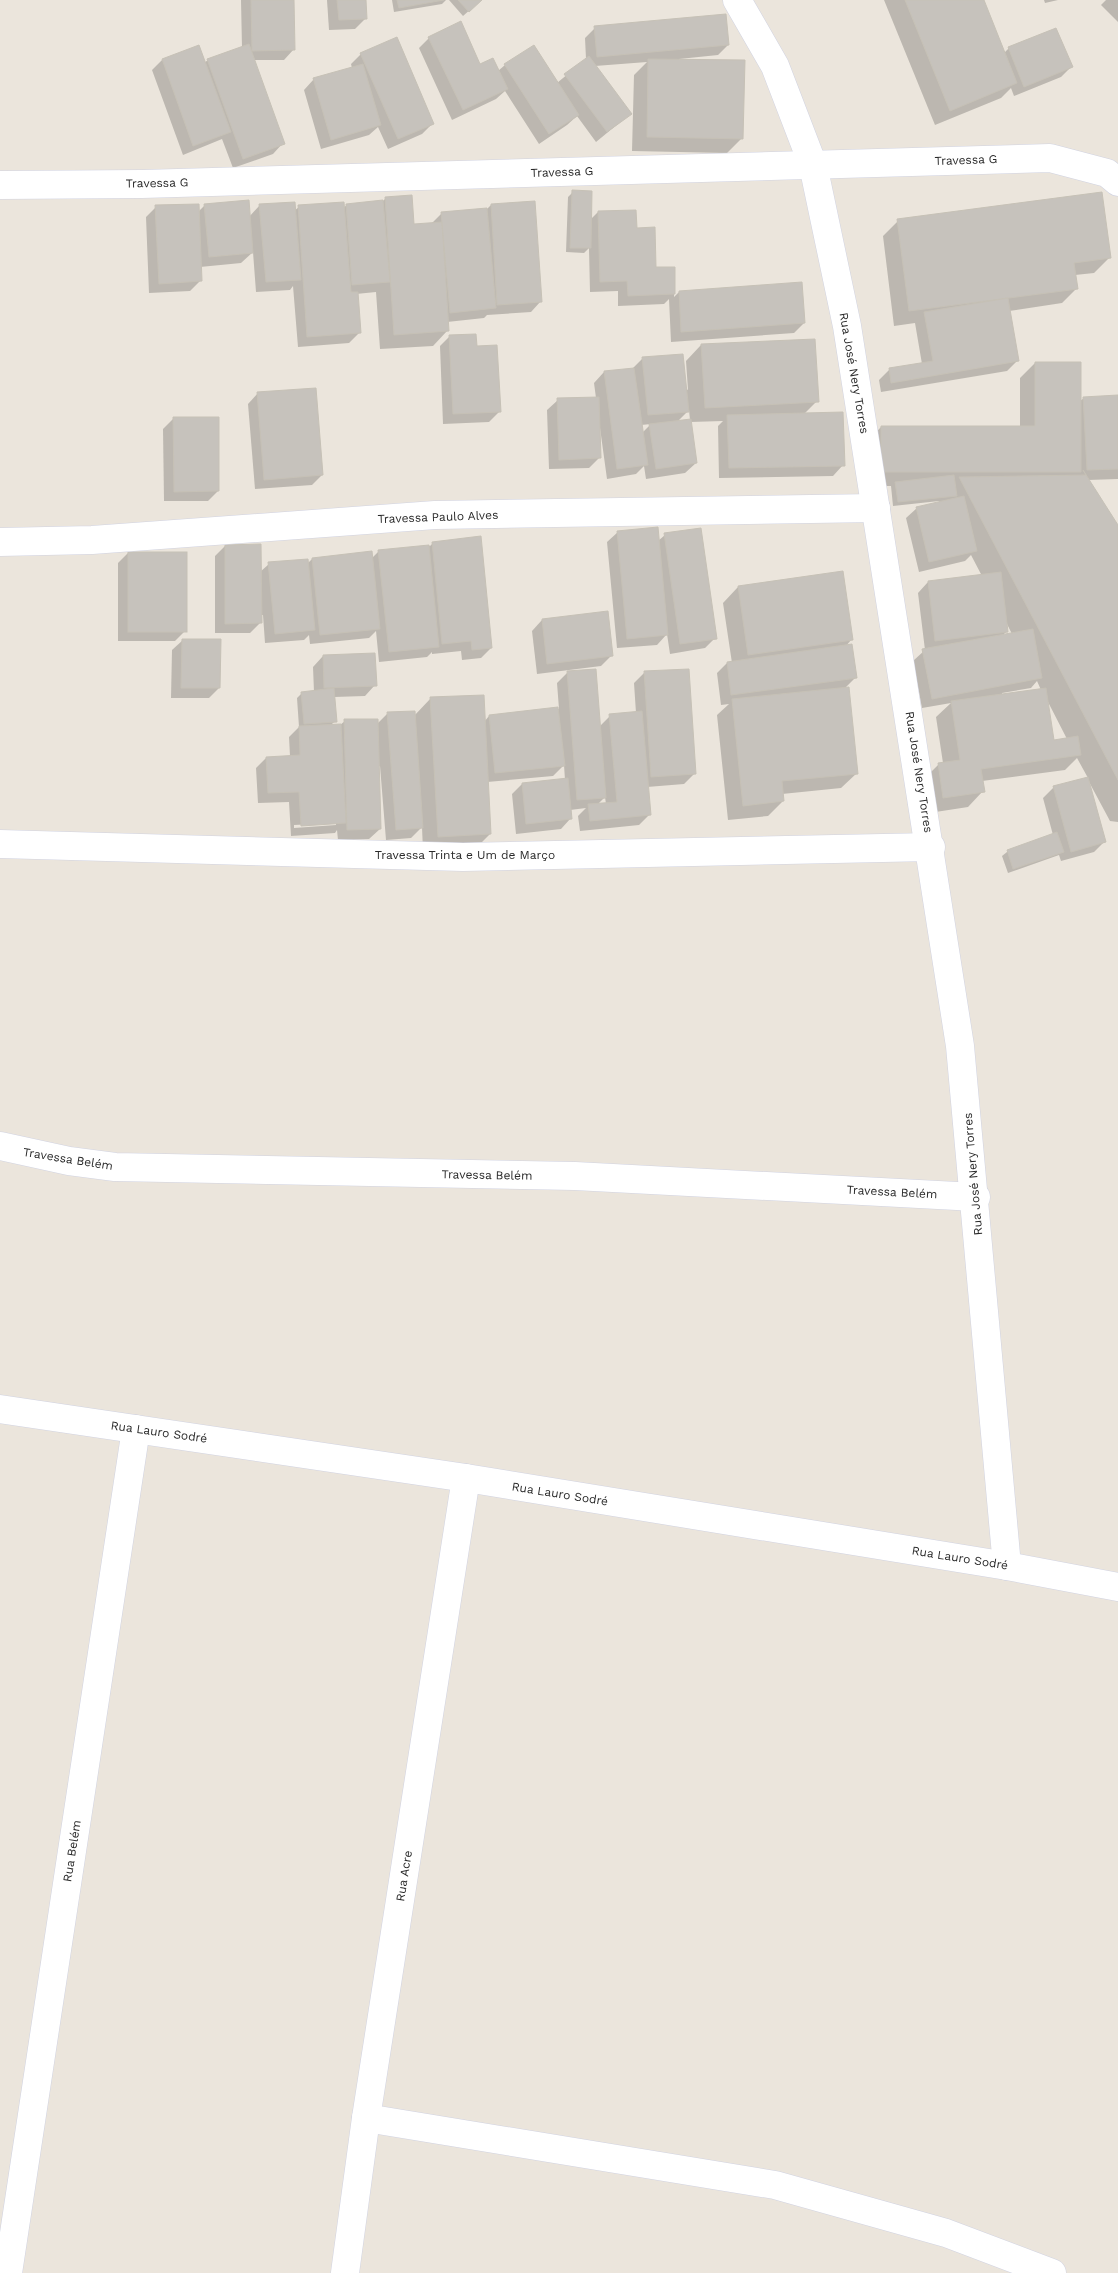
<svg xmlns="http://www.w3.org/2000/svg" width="1118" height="2273" font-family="'Work Sans',sans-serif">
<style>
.shadow{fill:#0003;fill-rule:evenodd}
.building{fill:#c6c2bc;stroke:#c6c1b6}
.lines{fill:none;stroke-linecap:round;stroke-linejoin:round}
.minor-casing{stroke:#d1d3e1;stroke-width:29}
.secondary-casing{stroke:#d1d3e1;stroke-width:29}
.minor{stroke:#fff;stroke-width:28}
.secondary{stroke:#fff;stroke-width:28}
.labels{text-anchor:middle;stroke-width:4;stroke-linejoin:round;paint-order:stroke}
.street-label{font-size:12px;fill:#292929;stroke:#fff}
</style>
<rect width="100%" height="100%" fill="#ebe5dc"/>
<g class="shadow">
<polygon points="241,0 292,0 294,49 284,60 254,60 283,143 273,154 233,168 222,139 183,155 152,70 162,60 204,63 208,60 242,48"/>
<polygon points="327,0 365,0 366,18 355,29 329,30"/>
<polygon points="392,0 446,0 442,4 394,12"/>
<polygon points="449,0 481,0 463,16"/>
<polygon points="884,0 982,0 1004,53 1009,48 1071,67 1061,77 1014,96 1011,88 1001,98 935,125"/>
<polygon points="1044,0 1058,0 1045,3"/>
<polygon points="1106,0 1118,0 1118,22 1101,5"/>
<polygon points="595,28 728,45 718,55 679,59 679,60 742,138 727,153 632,151 634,75 647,62 595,66 630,114 596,142 577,116 567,125 539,144 505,91 496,99 452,120 419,48 429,38 480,65 498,71 505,65 557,83 586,59 585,38"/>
<polygon points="361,54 433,123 422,134 388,149 378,127 369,135 321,149 304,90 314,79 352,68 351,64"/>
<polygon points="573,192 590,220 598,212 636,230 655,269 674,268 674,297 679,292 804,323 794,333 671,342 669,299 664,304 618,306 618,291 590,292 589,248 584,253 566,252 568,197"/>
<polygon points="386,198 413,225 431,224 442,213 487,209 491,205 541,301 531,312 487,315 484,318 447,322 448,330 433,346 380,349 376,292 356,294 359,333 349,343 298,347 293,286 290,290 256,292 253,252 241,263 200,267 200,281 190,291 149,293 146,217 156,207 198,212 205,205 249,217 260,205 294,211 299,207 343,208 347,205 382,202"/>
<polygon points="898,221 1109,258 1094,273 1075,275 1077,288 1062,303 1009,311 1017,361 1007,371 881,392 879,380 890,369 922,364 915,323 894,326 883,236"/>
<polygon points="450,336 499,412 489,422 443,424 440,346"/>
<path d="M701,345L817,401L804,414L843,465L833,476L719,478L718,426L723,421L690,422L696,463L685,473L646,479L644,466L636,474L607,479L600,428L599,429V458L589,468L549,469L547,410L558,400L596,398L594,383L604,372L632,369L642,359L688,390L686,361ZM689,410L690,420L678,421ZM651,424L642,433L641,425Z"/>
<path d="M1035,363L1080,401L1084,398L1118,396V479L1088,480L1118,527V822L1110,821L1088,780L1104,842L1094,852L1061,861L1059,855L1008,873L1002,856L1007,852L1053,835L1043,798L1054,787L1088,778L1077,758L1065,770L982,781L983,791L968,807L929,813L924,779L939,764L943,763L936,717L951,703L922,708L913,661L925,650L918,593L928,582L982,576L971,555L965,561L919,572L906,518L917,508L939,503V501L893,506L891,486H867L866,443L881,427H1020V378ZM1006,622L1012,634L1002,636L1007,631ZM1037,681L1041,690L1002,695V693L1031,688ZM1047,700L1067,739L1053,741Z"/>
<polygon points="258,393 322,475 312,485 255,489 248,404"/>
<polygon points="173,419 218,491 208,501 164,501 163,429"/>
<polygon points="618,532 658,541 665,535 715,638 705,648 670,654 667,634 657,645 617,648 607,542"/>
<polygon points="433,543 491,648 481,658 462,660 461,651 432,654 432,652 427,657 379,662 376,631 369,638 310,644 309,635 304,640 265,643 263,615 261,615 261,622 250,633 215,633 215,556 225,546 260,572 269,564 307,564 312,559 372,558 379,551 430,546"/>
<polygon points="128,553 185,631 175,641 118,641 118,563"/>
<polygon points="842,573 852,639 845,647 856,677 844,689 857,773 841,788 782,794 783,801 768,816 728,820 717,715 729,704 721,705 717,673 727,663 732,663 723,603 738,587"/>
<polygon points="542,620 611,656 601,666 537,674 532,631"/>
<polygon points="183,640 219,688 209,698 171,698 172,650"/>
<path d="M323,656L375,685L365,696L334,697L335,721L331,725H340L345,721L377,724L387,714L414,716L431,698L484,722L489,716L559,709L557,683L567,673L595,670L600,726L610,716L636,713L634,683L644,673L694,774L684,784L647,787L649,815L639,825L580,831L578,816L586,808L570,810L571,818L561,829L516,834L512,794L522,784L565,780L564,765L553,776L487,782L490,834L475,849L423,851L422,827L411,838L386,840L380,766L378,767L380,829L369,839L338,840L337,830L335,833L291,836L289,802L258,803L256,768L266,758L290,756L289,737L299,727L297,698L302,693L314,692L313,667ZM605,797L606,804L597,805ZM336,823V825L294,828V825Z"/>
</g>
<g class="building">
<polygon points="251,0 294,0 295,50 252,51"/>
<polygon points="337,0 366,0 367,19 339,20"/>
<polygon points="397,0 444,0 399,8"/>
<polygon points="458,0 482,0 469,12"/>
<polygon points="905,0 984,0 1017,83 950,111"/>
<polygon points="726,14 729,45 597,57 594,26"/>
<polygon points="461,21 480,64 493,58 508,89 463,110 428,37"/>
<polygon points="1056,28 1073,67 1024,87 1008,47"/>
<polygon points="397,37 434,124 398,139 360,53"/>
<polygon points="249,44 285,144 243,159 207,59"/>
<polygon points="199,45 231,132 193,146 162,59"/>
<polygon points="534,45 579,115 549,134 504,64"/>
<polygon points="589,56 632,114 607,132 564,74"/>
<polygon points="648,59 745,60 743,139 647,137"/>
<polygon points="363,64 381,125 331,140 313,78"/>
<polygon points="572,190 592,191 591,248 570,248"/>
<polygon points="1102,192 1111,258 1074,263 1078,289 909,311 897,219"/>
<polygon points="412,195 414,224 442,222 449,331 394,335 385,197"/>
<polygon points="249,200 253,253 209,257 204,204"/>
<polygon points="383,200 390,282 352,285 346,204"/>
<polygon points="535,201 542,302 497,305 491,204"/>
<polygon points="295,202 301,280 266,282 259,204"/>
<polygon points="344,202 351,292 358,292 361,333 307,337 298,205"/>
<polygon points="199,204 202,281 159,284 155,205"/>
<polygon points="487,208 496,308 450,313 441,212"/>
<polygon points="636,210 637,228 655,227 656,267 675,267 675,294 628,296 627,281 600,282 598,211"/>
<polygon points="802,282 805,323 681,332 679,291"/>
<polygon points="1008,298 1019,361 891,383 889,368 933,361 924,312"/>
<polygon points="476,334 477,346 497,345 501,412 453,414 449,335"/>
<polygon points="815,339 819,402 705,408 701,344"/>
<polygon points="683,354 689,412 648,415 642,357"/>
<polygon points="1035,362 1081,362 1081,472 881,472 881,426 1035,426"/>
<polygon points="634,368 648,465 617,469 604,371"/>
<polygon points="316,388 323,475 264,480 257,392"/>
<polygon points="1118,395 1118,469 1087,470 1083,397"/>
<polygon points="599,397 601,458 559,460 557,398"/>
<polygon points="843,412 845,466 729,468 727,415"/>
<polygon points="173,417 219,417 219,491 174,492"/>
<polygon points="691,419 697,463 656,469 649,424"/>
<polygon points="1083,470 1118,525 1118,780 959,477 1086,475"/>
<polygon points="954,475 957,496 898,502 895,482"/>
<polygon points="964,496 977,551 929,562 916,507"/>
<polygon points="658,527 668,635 627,639 617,531"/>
<polygon points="701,528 717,639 680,644 664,533"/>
<polygon points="481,536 492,648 472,650 471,641 442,644 432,542"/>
<polygon points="261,544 262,623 225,624 225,545"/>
<polygon points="429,545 439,647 389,652 378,550"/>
<polygon points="372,551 380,629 320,635 312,558"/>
<rect x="128" y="552" width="59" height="80"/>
<polygon points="308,559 315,630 275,634 268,562"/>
<polygon points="843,571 853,640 748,655 738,586"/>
<polygon points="1001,572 1008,632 935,641 928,581"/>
<polygon points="608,611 613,656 547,664 542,619"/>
<polygon points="1033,629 1042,678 932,699 922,649"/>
<polygon points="182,639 221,639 220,688 181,688"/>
<polygon points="852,644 857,678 731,695 727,662"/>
<polygon points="375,653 377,686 324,688 323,655"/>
<polygon points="596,669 606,798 577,800 567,671"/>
<polygon points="689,669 696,774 651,777 644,671"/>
<polygon points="849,687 858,774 782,781 784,801 743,806 732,699"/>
<polygon points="334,688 337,722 304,724 301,692"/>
<polygon points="1046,688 1054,740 1078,736 1081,755 981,769 985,792 943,798 938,763 960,760 951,701"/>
<polygon points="484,695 491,834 438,837 430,697"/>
<polygon points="558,707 565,766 495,773 489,715"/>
<polygon points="415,711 423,828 396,830 387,712"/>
<polygon points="642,711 651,815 590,821 588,804 617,802 609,714"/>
<polygon points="344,719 378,719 381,829 347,830"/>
<polygon points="341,724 346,823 301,826 299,792 268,793 266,757 300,755 299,726"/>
<polygon points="1088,777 1106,842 1071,852 1053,786"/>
<polygon points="568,778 572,819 526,824 522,783"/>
<polygon points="1057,832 1064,852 1013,869 1007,850"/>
</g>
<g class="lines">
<defs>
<g id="minor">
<polyline points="737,0 775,66 813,165 847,326 960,1046 1007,1566"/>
<polyline points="0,185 142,184 1050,158 1107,173 1118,182"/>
<polyline points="0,542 92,540 435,515 876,508"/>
<polyline points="0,844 463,857 931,847"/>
<polyline points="0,1146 69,1161 115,1167 575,1176 976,1197"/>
<polyline points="366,2118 775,2185 946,2233 1052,2273"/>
<polyline points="8,2273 136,1429"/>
<polyline points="345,2273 366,2118 466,1478"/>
</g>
<polyline id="secondary" points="0,1409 466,1478 1007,1566 1118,1587"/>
</defs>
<use href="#minor" class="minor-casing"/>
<use href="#secondary" class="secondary-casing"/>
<use href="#minor" class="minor"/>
<use href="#secondary" class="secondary"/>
</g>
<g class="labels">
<g class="street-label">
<text transform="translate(966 160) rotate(-2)" y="4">Travessa G</text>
<text transform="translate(562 172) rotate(-2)" y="4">Travessa G</text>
<text transform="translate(157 183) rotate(-1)" y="4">Travessa G</text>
<text transform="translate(854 373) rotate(80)" y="4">Rua José Nery Torres</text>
<text transform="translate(438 517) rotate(-2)" y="4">Travessa Paulo Alves</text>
<text transform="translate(919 772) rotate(81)" y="4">Rua José Nery Torres</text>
<text x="465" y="859">Travessa Trinta e Um de Março</text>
<text transform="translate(68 1159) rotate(9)" y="4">Travessa Belém</text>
<text transform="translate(973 1174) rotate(-95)" y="4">Rua José Nery Torres</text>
<text transform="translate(487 1175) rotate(1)" y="4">Travessa Belém</text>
<text transform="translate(892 1192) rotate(3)" y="4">Travessa Belém</text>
<text transform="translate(159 1432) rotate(8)" y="4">Rua Lauro Sodré</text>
<text transform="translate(560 1494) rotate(9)" y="4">Rua Lauro Sodré</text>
<text transform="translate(960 1558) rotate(9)" y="4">Rua Lauro Sodré</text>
<text transform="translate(72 1851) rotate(-81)" y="4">Rua Belém</text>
<text transform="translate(404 1876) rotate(-81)" y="4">Rua Acre</text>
</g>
</g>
</svg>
